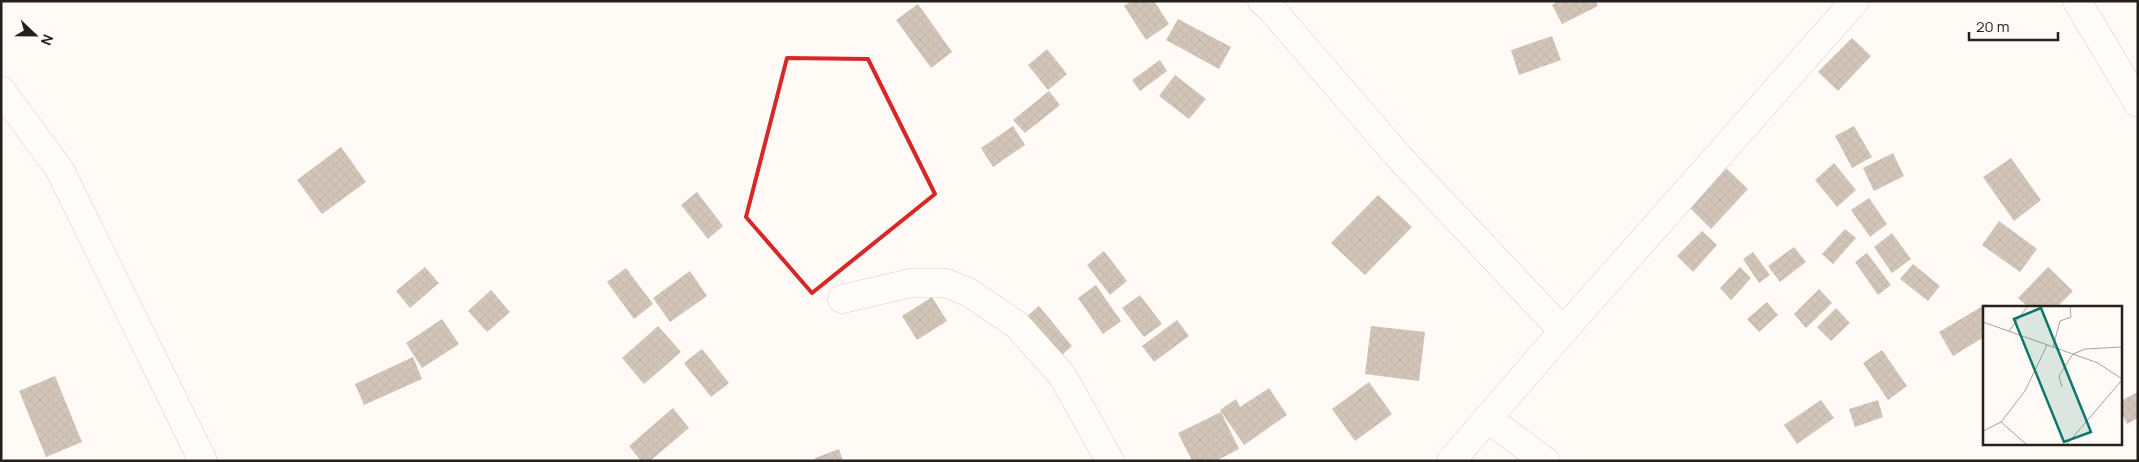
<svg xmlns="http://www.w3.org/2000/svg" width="2139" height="462" font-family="Manrope,sans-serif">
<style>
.building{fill:url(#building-cross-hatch)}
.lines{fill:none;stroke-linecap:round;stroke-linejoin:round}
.minor-casing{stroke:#a59c93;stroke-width:29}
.minor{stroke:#fff;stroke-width:28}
.marked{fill:none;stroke:#d62828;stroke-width:4;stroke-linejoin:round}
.inset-road{fill:none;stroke:#a7a39f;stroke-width:1}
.view{fill:#0f766e;fill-opacity:0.15;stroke:#0f766e;stroke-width:2.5}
.inset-edge{fill:none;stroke:#24211d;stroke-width:2.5}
</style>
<defs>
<pattern id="building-cross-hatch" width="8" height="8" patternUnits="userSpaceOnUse" patternTransform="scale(1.25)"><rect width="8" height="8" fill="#9e8770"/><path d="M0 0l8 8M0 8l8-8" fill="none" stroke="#816e5b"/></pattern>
</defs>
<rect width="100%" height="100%" fill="#fffaf6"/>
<g class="building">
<polygon points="1131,1 1154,1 1169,24 1146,40 1124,6"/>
<polygon points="1558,1 1596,1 1598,6 1562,24 1552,5"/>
<polygon points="918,4 952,52 931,68 896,20"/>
<polygon points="1178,19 1231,47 1219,69 1166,40"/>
<polygon points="1552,36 1561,60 1519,75 1511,50"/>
<polygon points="1852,38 1871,56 1838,91 1818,72"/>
<polygon points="1047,49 1067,74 1048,90 1028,65"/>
<polygon points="1160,60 1167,71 1140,91 1132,80"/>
<polygon points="1175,75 1206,99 1189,119 1159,96"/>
<polygon points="1049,91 1060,105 1025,133 1013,120"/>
<polygon points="1013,126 1025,145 993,167 981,148"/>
<polygon points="1854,126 1872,157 1852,168 1835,136"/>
<polygon points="341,147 366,182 322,214 297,180"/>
<polygon points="1893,153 1904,176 1874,191 1863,168"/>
<polygon points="2011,158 2041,200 2014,221 1983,177"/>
<polygon points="1834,163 1856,190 1837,207 1815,180"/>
<polygon points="1726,168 1748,189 1711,229 1689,207"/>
<polygon points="697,192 723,226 708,239 681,205"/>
<polygon points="1378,195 1412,227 1365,275 1331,243"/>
<polygon points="1869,198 1887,224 1870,237 1851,210"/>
<polygon points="1999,221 2037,249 2020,272 1982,245"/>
<polygon points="1845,229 1856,238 1833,264 1822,254"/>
<polygon points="1702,231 1717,245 1693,272 1677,256"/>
<polygon points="1892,233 1911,259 1892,273 1874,247"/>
<polygon points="1794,247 1806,262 1780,282 1768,266"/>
<polygon points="1104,251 1127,281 1110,295 1087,265"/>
<polygon points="1753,252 1770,275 1759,283 1743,259"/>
<polygon points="1867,253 1891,285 1878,295 1855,262"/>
<polygon points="1913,264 1940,286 1928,301 1900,279"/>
<polygon points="425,267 439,283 410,308 396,291"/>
<polygon points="1740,267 1751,278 1731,300 1720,288"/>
<polygon points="2048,267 2073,291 2057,307 2028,307 2018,298"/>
<polygon points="626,268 653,304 634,319 607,282"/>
<polygon points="690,271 707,296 670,322 653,298"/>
<polygon points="1096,285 1121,321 1103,334 1078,298"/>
<polygon points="1819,289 1832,303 1806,328 1794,314"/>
<polygon points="491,290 510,312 487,332 468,311"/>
<polygon points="1140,295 1162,324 1144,337 1122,308"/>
<polygon points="932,297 947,321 917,340 902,316"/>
<polygon points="1767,302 1778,315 1759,332 1747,319"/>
<polygon points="1986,304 1988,307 1984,307 1984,337 1953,356 1939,332"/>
<polygon points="1039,306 1072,346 1054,362 1020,322"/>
<polygon points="1836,308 1850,323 1831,341 1817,327"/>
<polygon points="442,319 459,344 422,368 406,343"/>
<polygon points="1177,320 1189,336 1154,362 1142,346"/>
<polygon points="658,326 681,352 644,384 622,358"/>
<polygon points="1371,326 1425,332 1419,381 1365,374"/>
<polygon points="702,349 729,383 711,397 684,363"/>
<polygon points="1882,350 1907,386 1888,400 1863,363"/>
<polygon points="413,357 422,379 364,405 355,384"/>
<polygon points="55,376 82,442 46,457 19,391"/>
<polygon points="1369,382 1392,414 1355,441 1332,409"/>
<polygon points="1269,388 1287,415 1244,445 1220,410 1236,399 1240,407"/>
<polygon points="2138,392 2138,418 2127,424 2120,410 2120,401"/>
<polygon points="1821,400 1834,418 1797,444 1784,425"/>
<polygon points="1878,400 1883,417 1855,427 1849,409"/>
<polygon points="673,408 689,428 650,461 641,461 629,446"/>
<polygon points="1221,412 1239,449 1216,461 1192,461 1178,433"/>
<polygon points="839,449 843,461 816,461 815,458"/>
</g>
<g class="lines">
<defs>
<g id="minor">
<polyline points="1262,1 1273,11 1399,157 1563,331"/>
<polyline points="2077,1 2138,103"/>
<polyline points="1,90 60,170 203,461"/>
<polyline points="842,299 911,283 946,283 970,293 1017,325 1062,375 1110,461"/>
<polyline points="1487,418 1545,461"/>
<polyline points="1451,461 1563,331 1855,1"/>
</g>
</defs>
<use href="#minor" class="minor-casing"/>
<use href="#minor" class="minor"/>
</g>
<path d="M0 0H2139V462H0ZM787,58L868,59L935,194L812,293L746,217Z" fill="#fffaf6" fill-opacity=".55" fill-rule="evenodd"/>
<path class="marked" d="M787,58L868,59L935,194L812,293L746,217Z"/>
<g transform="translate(1983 306)">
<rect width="139" height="139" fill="#fffaf6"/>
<path class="inset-road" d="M0,16L115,57L139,73M26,25L45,0M70,41L77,15L88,11L87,0M79,81L76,70L90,48L102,43L139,41M18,116L43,138M0,125L18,116L42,85L64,39M84,138L139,74"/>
<path class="view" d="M58,2L108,126L81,136L31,13Z"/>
<rect width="139" height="139" class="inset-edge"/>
</g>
<rect width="2139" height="462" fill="none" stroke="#24211d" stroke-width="5"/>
<g transform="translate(35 35) rotate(112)" stroke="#fffaf6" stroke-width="4" paint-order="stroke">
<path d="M0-4L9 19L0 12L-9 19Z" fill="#24211d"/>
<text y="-8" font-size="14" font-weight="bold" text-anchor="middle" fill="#24211d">N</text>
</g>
<path d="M1969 32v8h89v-8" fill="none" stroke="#24211d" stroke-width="2.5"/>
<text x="1976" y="32" font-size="15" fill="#24211d" stroke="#fffaf6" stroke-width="4" paint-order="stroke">20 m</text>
</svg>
